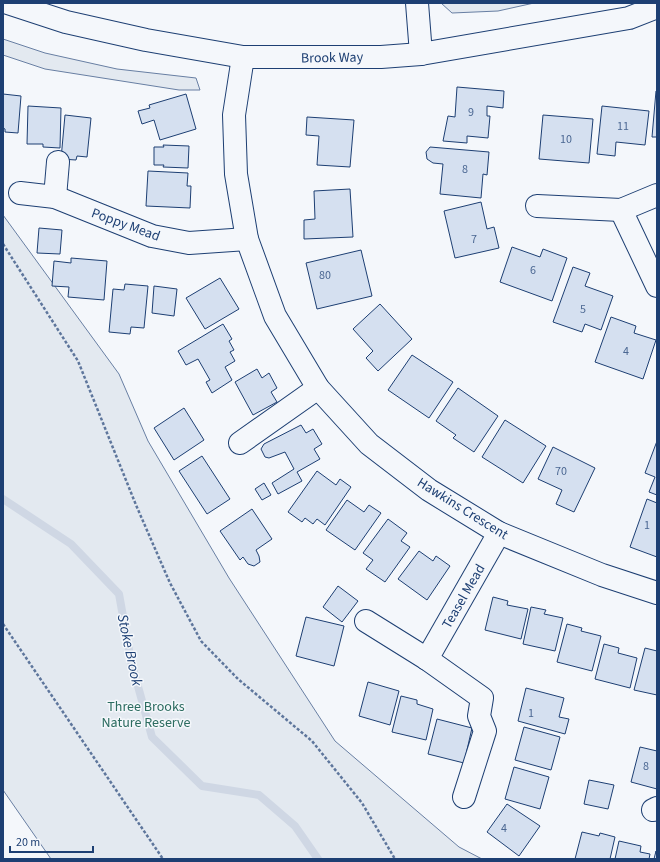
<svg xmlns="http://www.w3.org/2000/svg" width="660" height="862" font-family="'Source Sans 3',sans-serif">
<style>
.green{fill:#e3e9f0;stroke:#687fa3}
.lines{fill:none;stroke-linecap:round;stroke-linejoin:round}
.stream{stroke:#cfd7e4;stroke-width:8}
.building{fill:#d5e0f0;stroke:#1d3f73}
.minor-casing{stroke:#1d3f73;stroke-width:24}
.path{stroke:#5e769c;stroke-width:2.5;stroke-dasharray:3 2;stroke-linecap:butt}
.minor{stroke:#f4f7fb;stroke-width:22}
.labels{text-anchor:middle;stroke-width:3;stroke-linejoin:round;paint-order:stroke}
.number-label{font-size:12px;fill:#4b6792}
.street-label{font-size:14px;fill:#1d3f73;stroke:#f4f7fb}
.park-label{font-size:14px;fill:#2c6c60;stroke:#f4f7fb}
.water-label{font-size:15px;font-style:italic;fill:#1d3f73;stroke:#f4f7fb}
</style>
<rect width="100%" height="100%" fill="#f4f7fb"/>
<g class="green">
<polygon points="441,3 534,3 498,11 452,13"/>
<polygon points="3,39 45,53 117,69 196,78 200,90 179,90 45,69 3,55"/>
<polygon points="3,215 119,374 148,441 229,578 335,741 459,847 482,859 51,859 3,790"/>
</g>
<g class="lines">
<polyline class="stream" points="3,499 71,544 119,594 131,661 152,737 202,786 259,795 295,826 318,859"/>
</g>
<g class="building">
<polygon points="457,87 504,91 503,108 487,106 487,116 490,116 488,138 467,136 467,143 443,141 448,116 455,117"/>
<polygon points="656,91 657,91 657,137 652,137"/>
<polygon points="3,94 21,96 18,133 5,132 5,129 3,128"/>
<polygon points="186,94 196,129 160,140 154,120 142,124 138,111 150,108 149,105"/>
<polygon points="28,106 61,108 60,148 43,147 43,144 27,144"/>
<polygon points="602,106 649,111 645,145 616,142 615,156 597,154"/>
<polygon points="65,115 91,118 87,157 77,156 76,160 61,159"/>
<polygon points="543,115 593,119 589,163 539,159"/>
<polygon points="307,117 354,120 350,167 317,165 319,136 306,135"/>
<polygon points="163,145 189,146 188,168 163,167 164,165 154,165 154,147 164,147"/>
<polygon points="430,147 489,152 487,175 483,174 481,198 440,194 443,164 433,163 427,159 426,152"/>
<polygon points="148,171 188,173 187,186 191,186 190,208 146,206"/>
<polygon points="350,189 353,237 304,239 304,220 315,219 314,191"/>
<polygon points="481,202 487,229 494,227 499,248 455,258 444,211"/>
<polygon points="39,228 62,230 60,254 37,253"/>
<polygon points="512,247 540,257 543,249 567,258 552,301 500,282"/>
<polygon points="361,250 372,296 317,309 306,263"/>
<polygon points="71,258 107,261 104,300 68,297 69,287 52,286 54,261 71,263"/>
<polygon points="573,267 590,273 585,286 613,296 601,330 585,324 582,332 553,322"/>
<polygon points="220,278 239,309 205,329 186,298"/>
<polygon points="125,284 148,286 144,328 131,327 130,334 109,332 113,289 124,290"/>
<polygon points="154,286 177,289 174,316 152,313"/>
<polygon points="380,304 412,339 378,371 366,358 373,351 353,329"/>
<polygon points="611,317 636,326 634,333 656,340 643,379 595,362"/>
<polygon points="223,324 232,339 229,341 234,350 230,352 235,361 225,367 232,380 212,393 206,382 210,380 198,359 186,365 178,351"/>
<polygon points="412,355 453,382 429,418 388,390"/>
<polygon points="257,369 262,378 269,373 277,388 271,392 277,402 253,415 235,382"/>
<polygon points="458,388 498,416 474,452 453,438 456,435 436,421"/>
<polygon points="184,408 204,440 174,460 154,428"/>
<polygon points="505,420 546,446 523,483 482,457"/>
<polygon points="301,425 306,433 313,429 322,444 314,449 320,459 297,472 302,481 278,494 272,483 294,469 285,452 269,458 265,457 261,449 264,444"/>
<polygon points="657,441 657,495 649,492 655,477 645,473"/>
<polygon points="553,447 595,468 574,512 556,504 562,490 538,479"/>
<polygon points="202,456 230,499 207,514 179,471"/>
<polygon points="317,471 336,485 340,479 351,487 325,525 317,519 313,524 305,518 302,522 288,512"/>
<polygon points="264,483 271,495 262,500 255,489"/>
<polygon points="647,499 657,503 657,557 630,547"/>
<polygon points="347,500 364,512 369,505 381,513 355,550 326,530"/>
<polygon points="252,509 272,539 256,550 259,556 260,562 254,566 248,564 243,557 240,560 220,531"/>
<polygon points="388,519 407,533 401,541 410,547 385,582 366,569 373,560 363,553"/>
<polygon points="419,551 433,561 436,556 450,566 427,600 398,579"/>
<polygon points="338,586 358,601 342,622 323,607"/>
<polygon points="493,597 508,601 507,605 528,609 521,639 485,630"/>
<polygon points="531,607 546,610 544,614 563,618 555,651 523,644"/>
<polygon points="306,617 344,626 334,666 296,656"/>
<polygon points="567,624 582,628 581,631 601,636 592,671 557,662"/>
<polygon points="604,644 619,648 618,653 637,658 630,688 595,679"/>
<polygon points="645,648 657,651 657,695 634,690"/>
<polygon points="368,682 399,691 390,725 359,716"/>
<polygon points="526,688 564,698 559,717 569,719 565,734 518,721"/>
<polygon points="401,696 417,700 417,704 433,709 426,740 392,732"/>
<polygon points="437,719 472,728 464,763 428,754"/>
<polygon points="524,727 560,737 551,770 515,760"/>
<polygon points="640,747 657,751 657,789 631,782"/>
<polygon points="514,767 549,777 540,809 505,799"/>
<polygon points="589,780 614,785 608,809 584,804"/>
<polygon points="507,804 540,826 519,856 487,832"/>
<polygon points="582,832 599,836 600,833 615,837 610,859 575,859"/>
<polygon points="619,841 641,846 640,852 650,854 649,859 615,859"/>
<polygon points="656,851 657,859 654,859"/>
</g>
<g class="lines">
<defs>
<g id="minor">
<polyline points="8,3 66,22 146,40 243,57 381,57 421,54 629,18 657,7"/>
<polyline points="417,3 421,54"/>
<polyline points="243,57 234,115 236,174 247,239 275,316 318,388 369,444 429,490 499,533 602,575 657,593"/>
<polyline points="20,193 55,197 152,236 189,243 247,239"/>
<polyline points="55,197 58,162"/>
<polyline points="537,206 621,210 657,195"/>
<polyline points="621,210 657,286"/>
<polyline points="240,443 318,388"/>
<polyline points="366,621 427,659 482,698 479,716 485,731 464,797"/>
<polyline points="427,659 499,533"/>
<polyline points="653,810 657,808"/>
</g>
</defs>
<use href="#minor" class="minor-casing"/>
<g class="path">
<polyline points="3,244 78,361 136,505 170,583 201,641 238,679 312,741 362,803 395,859"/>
<polyline points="3,624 163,859"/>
</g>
<use href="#minor" class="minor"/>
</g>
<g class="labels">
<g class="number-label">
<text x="471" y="116">9</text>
<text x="623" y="130">11</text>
<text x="566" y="143">10</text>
<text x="465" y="173">8</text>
<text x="474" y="243">7</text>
<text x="533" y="274">6</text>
<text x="325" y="279">80</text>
<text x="583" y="313">5</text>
<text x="626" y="355">4</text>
<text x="561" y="475">70</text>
<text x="647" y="529">1</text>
<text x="531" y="717">1</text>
<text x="646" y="770">8</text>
<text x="504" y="832">4</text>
</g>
<g class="street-label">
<text transform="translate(332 57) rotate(-1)" y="5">Brook Way</text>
<text transform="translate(126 224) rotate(20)" y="5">Poppy Mead</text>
<text transform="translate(463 508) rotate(32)" y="5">Hawkins Crescent</text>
<text transform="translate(463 596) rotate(-60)" y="5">Teasel Mead</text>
</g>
<g class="park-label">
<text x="146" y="711">Three Brooks<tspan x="146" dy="16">Nature Reserve</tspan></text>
</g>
<g class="water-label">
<text transform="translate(130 650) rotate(78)" y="5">Stoke Brook</text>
</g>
</g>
<rect width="660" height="862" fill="none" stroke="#1d3f73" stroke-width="8"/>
<path d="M10 846v6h83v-6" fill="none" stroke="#1d3f73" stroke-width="2"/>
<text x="16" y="846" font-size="12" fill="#1d3f73" stroke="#f4f7fb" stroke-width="3" paint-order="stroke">20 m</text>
</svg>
